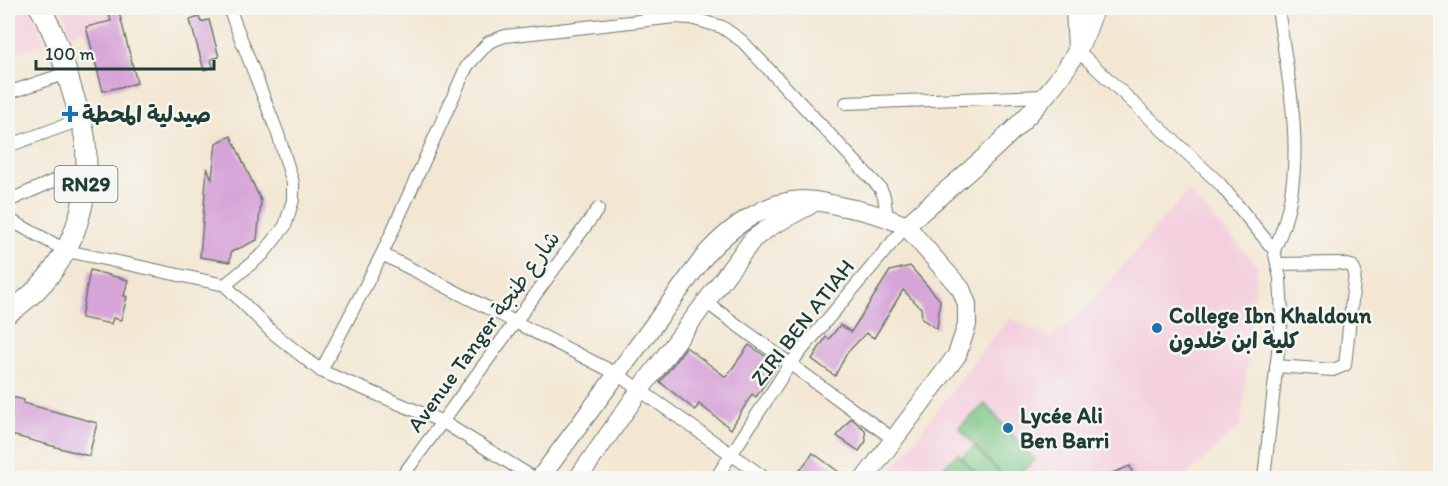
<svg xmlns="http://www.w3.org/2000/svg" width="1448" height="486" font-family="Itim,'Playpen Sans Arabic',sans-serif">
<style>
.built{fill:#f4cfdd}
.green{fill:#7bc685;stroke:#4d825c;stroke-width:1.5}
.building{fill:#d7a4d8}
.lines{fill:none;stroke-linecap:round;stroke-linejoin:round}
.street-casing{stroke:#69786c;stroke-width:14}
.secondary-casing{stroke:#69786c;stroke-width:20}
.primary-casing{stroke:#69786c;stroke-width:22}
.street{stroke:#fff;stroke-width:12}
.secondary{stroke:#fff;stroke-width:18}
.primary{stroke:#fff;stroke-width:20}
.poi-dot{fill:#1f6fb2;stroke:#f6f6f2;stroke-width:2}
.labels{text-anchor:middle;stroke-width:5;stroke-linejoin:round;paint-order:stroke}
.shield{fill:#f6f6f2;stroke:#60746d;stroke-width:1.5}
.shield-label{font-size:21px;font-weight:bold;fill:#1f3d34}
.poi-label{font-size:22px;font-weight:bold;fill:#1f3d34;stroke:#f6f6f2;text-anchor:start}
.street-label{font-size:22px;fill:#1f3d34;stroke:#f6f6f2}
</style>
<rect width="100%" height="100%" fill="#f6f6f2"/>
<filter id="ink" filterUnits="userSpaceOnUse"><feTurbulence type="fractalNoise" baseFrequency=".0167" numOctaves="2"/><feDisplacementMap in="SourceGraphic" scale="12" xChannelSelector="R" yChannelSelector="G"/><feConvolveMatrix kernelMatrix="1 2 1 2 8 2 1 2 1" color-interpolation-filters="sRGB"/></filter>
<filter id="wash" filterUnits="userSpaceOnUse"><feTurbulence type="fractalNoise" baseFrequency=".008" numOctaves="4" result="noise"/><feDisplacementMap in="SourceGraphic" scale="24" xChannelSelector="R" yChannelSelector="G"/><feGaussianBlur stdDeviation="1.35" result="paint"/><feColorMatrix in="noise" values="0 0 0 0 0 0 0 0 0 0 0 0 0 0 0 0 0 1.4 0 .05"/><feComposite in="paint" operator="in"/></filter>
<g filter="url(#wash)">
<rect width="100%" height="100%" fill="#f3e7d3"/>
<g class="built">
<polygon points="8,8 31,8 44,43 8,55"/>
<polygon points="64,8 129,8 131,13 70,34"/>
<polygon points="1188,191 1257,265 1241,426 1183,478 886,478 981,352 1010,318 1050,338 1080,315"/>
</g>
<g class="green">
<polygon points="985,404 1035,460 1015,478 1005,478 959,428"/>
<polygon points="974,447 1004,478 981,478 962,457"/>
<polygon points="958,454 979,478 938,478 935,475"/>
</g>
<g id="blocks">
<g class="building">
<polygon points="107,8 118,8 137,83 103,91 86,27 111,21"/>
<polygon points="199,17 201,22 209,20 219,57 211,59 213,67 204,70 190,20"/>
<polygon points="231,136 261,201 257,240 231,252 230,262 200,257 207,168 212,179 216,143"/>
<polygon points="910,266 940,300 937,329 922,319 921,308 903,290 874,338 866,333 847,353 835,376 812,359 826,337 829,339 840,325 851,332 890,271"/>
<polygon points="90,270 128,280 124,296 127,297 121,320 113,318 111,324 81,318"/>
<polygon points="749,345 778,365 756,397 752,394 731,429 699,404 695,410 660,382 686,347 726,377"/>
<polygon points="8,396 24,400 23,403 97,423 89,456 8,434"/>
<polygon points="851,418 865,430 866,441 859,451 837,436"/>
<polygon points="813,453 847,478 794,478"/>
<polygon points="1130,466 1134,478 1100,478"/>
</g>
</g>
</g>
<g filter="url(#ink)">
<use href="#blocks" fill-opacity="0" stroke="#69786c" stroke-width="1.5"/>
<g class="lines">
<defs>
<g id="street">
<polyline points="1077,50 1220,184 1274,250 1280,278 1282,316 1264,478"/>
<polyline points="8,93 67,73"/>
<polyline points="846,103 1045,96"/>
<polyline points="8,146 80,120"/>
<polyline points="8,201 58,179 87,172"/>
<polyline points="8,219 67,251 225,285 272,332 321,371 443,422 534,478"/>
<path d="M1274,250C1311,171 1289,89 1278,8"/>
<polyline points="382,254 617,374 765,478"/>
<polyline points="225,285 263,254 285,226 293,200 293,183 278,134 229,8"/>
<polyline points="707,303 893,439"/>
<polyline points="1276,366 1333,370 1345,365 1355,272 1352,266 1338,263 1277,264"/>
<polyline points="321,371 382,254 467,66 489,42 505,36 675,17 691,18 722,27 742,41 880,188 884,196 887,217"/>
<polyline points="401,478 598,209"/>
<polyline points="716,478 790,364 906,226"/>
</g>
<g id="secondary">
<polyline points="1075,8 1077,50"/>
<path d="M540,478L707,253C731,227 765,201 803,200C816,200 831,204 844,207C866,211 886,216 906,226"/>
<polyline points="578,478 640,390 753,239 771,226 810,205"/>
<path d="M865,478L957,355L967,325V304L961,289L906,226C968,169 1076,91 1094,8"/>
</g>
<path id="primary" d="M8,313C68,273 93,209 85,138C82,120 75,102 70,84C62,57 55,32 40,8"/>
</defs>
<use href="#street" class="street-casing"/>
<use href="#secondary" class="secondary-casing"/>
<use href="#primary" class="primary-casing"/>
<use href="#street" class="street"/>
<use href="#secondary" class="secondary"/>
<use href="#primary" class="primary"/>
</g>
</g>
<g class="poi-dot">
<path d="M67 105h6v6h6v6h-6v6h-6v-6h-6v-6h6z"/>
<circle cx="1157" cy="328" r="6"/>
<circle cx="1008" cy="428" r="6"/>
</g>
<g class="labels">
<rect class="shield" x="54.5" y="166" width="63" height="36" rx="4.5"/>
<g class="shield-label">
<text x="86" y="191">RN29</text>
</g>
<g class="poi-label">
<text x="82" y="122">صيدلية المحطة</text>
<text x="1169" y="323">College Ibn Khaldoun<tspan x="1169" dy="25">كلية ابن خلدون</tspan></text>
<text x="1020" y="423">Lycée Ali<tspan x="1020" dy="25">Ben Barri</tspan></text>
</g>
<g class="street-label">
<text transform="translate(802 322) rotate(-52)" y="8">ZIRI BEN ATIAH</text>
<text transform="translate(483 331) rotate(-54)" y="8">Avenue Tanger شارع طنجة</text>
</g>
</g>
<rect width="1448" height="486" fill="none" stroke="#f6f6f2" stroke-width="30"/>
<path d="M36 60v9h178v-9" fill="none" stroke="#1f3d34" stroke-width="3"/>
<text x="45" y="60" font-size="18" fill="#1f3d34" stroke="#f6f6f2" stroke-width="4.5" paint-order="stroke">100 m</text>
</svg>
